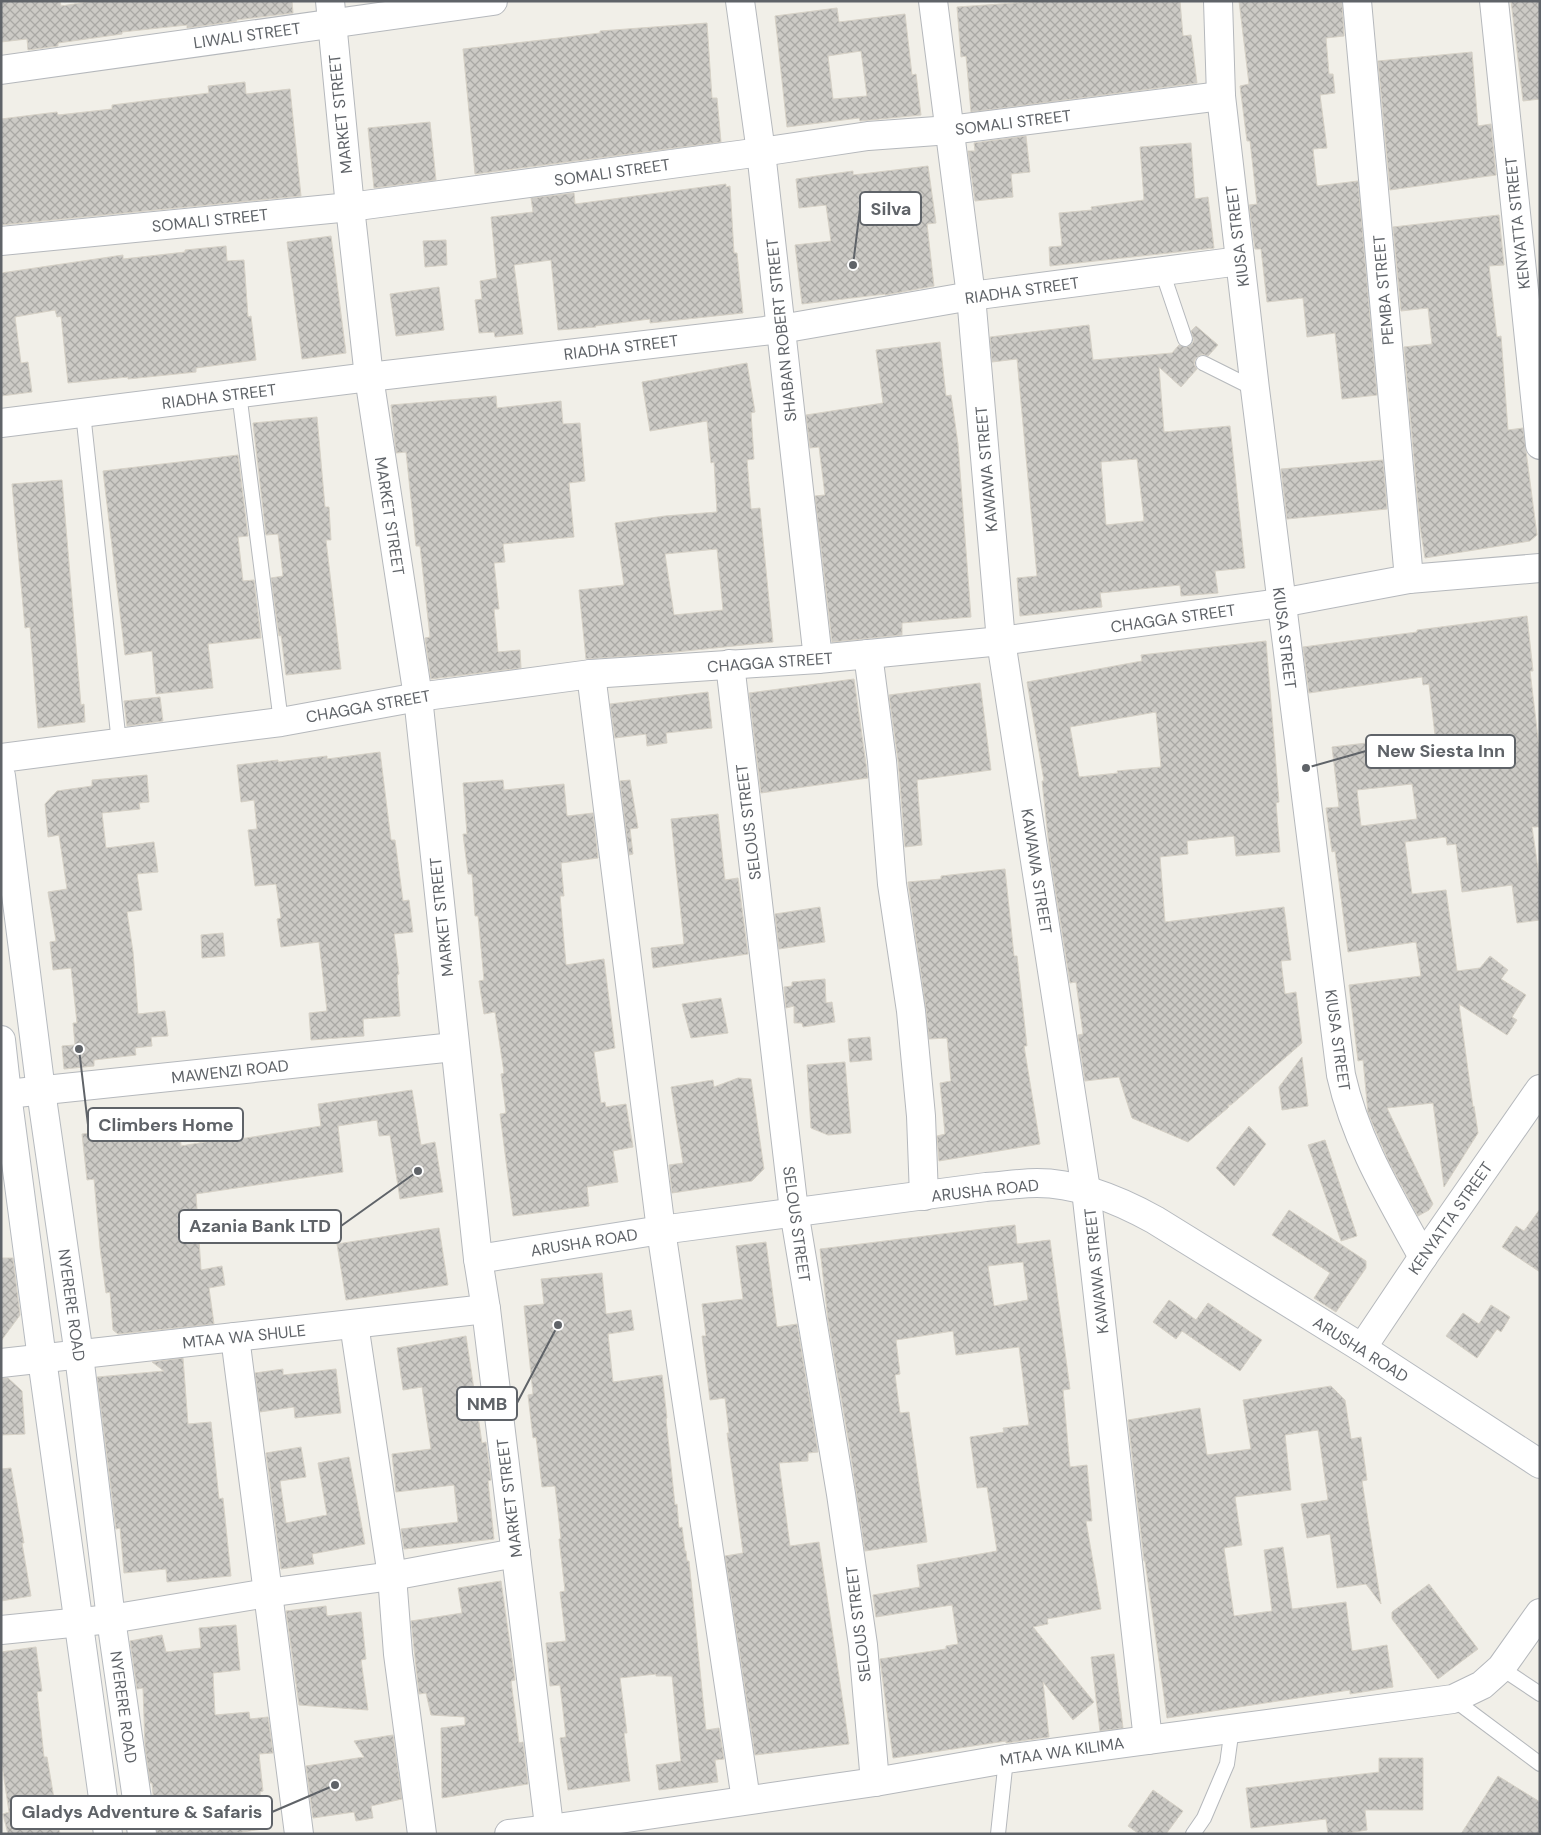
<svg xmlns="http://www.w3.org/2000/svg" width="1541" height="1835" font-family="'DM Sans',sans-serif">
<style>
.building{fill:url(#building-cross-hatch);stroke:#d6d1c6;fill-rule:evenodd}
.lines{fill:none;stroke-linecap:round;stroke-linejoin:round}
.service-casing{stroke:#b5b8bc;stroke-width:16}
.minor-casing{stroke:#b5b8bc;stroke-width:30}
.tertiary-casing{stroke:#b5b8bc;stroke-width:30}
.secondary-casing{stroke:#b6babf;stroke-width:30}
.service{stroke:#fff;stroke-width:14}
.minor{stroke:#fff;stroke-width:28}
.tertiary{stroke:#fff;stroke-width:28}
.secondary{stroke:#fff;stroke-width:28}
.labels{text-anchor:middle;stroke-width:4.5;stroke-linejoin:round;paint-order:stroke}
.street-label{font-size:16px;fill:#5f6368;stroke:#fff}
.leader{fill:none;stroke:#5f6368;stroke-width:2}
.callout-dot{fill:#5f6368;stroke:#fff;stroke-width:2}
.callout{fill:#fff;stroke:#5f6368;stroke-width:2}
.callout-label{font-size:18px;text-anchor:middle;font-weight:bold;fill:#5f6368}
</style>
<defs>
<pattern id="building-cross-hatch" width="8" height="8" patternUnits="userSpaceOnUse" patternTransform="scale(1.25)"><rect width="8" height="8" fill="#cccac5"/><path d="M0 0l8 8M0 8l8-8" fill="none" stroke="#a9a8a4"/></pattern>
</defs>
<rect width="100%" height="100%" fill="#f1efe8"/>
<g class="building">
<polygon points="1,1 60,1 61,6 94,1 292,1 293,13 236,20 237,21 187,28 187,25 122,32 122,34 58,43 58,46 28,50 27,39 1,42"/>
<polygon points="1043,1 1180,1 1183,36 1191,35 1197,83 971,112 966,56 961,57 957,7"/>
<polygon points="1239,1 1268,1 1268,3 1286,1 1342,1 1344,36 1326,38 1329,74 1333,74 1335,93 1320,95 1327,148 1313,149 1317,186 1358,181 1377,395 1342,399 1335,333 1307,337 1303,298 1267,302 1261,249 1255,249 1249,205 1257,204 1250,141 1247,141 1240,86 1249,84"/>
<polygon points="1511,1 1540,1 1540,99 1523,101"/>
<path d="M837,8L839,22L905,14L912,75L916,74L921,115L860,121L859,118L787,127L775,16ZM861,51L867,96L833,99L828,56Z"/>
<polygon points="707,23 712,98 717,98 721,142 475,174 463,49 559,38 600,33 600,31"/>
<polygon points="1472,52 1478,126 1491,124 1496,175 1390,190 1378,61"/>
<polygon points="245,82 246,94 290,89 301,196 1,225 1,119 57,112 58,115 112,109 112,105 209,93 208,86"/>
<polygon points="430,122 436,180 374,188 368,128"/>
<polygon points="1026,136 1030,172 1011,174 1013,197 975,201 968,151 975,151 974,143"/>
<polygon points="1191,143 1195,199 1208,197 1214,248 1050,266 1049,247 1062,246 1059,213 1092,210 1091,207 1144,200 1140,147"/>
<polygon points="928,166 936,223 927,224 934,286 885,295 885,294 802,304 795,245 831,241 826,205 799,208 796,179 853,171 853,175"/>
<polygon points="726,184 726,187 730,186 734,253 737,253 743,313 650,323 650,319 595,326 596,327 558,330 551,260 514,265 523,334 495,337 494,332 479,333 475,300 482,299 480,281 497,278 491,217 533,212 531,198 574,193 575,204"/>
<polygon points="1499,215 1504,265 1489,266 1497,337 1501,336 1508,430 1523,428 1537,535 1530,541 1425,558 1420,526 1404,347 1432,344 1428,308 1401,311 1393,227"/>
<polygon points="331,236 346,353 302,359 287,242"/>
<polygon points="446,240 447,265 425,267 423,241"/>
<polygon points="226,246 227,261 244,260 248,317 251,316 256,360 196,368 196,372 128,379 128,377 68,383 61,316 57,317 55,310 15,317 21,363 28,362 32,392 1,396 1,273 123,255 123,259 185,252 185,250"/>
<polygon points="439,287 444,330 396,336 390,294"/>
<path d="M1089,325L1093,360L1172,353L1179,345L1187,347L1192,344L1194,340L1191,331L1196,326L1218,345L1208,356L1202,354L1195,359L1194,364L1197,369L1181,387L1159,367L1164,432L1230,426L1245,568L1215,571L1218,593L1181,596L1180,585L1100,593L1102,607L1020,616L1017,578L1037,576L1017,359L992,362L990,337ZM1137,459L1144,521L1106,525L1101,462Z"/>
<polygon points="940,342 946,396 951,395 958,444 971,617 902,623 902,635 832,642 815,496 825,495 819,447 810,448 806,415 883,403 876,350"/>
<path d="M747,363L755,412L751,413L754,459L747,460L751,509L760,508L773,642L656,654L586,659L579,590L624,585L615,523L665,516L717,512L714,462L711,463L707,421L650,431L642,382ZM717,549L723,610L674,615L665,554Z"/>
<polygon points="496,396 497,408 561,401 563,424 580,423 585,481 569,483 574,537 503,544 505,562 494,563 499,609 494,609 498,652 520,650 521,668 431,679 425,638 430,637 420,546 416,546 406,452 396,453 391,405"/>
<polygon points="317,417 325,507 329,507 331,540 326,540 341,669 286,675 281,635 279,636 271,578 283,576 278,534 266,535 253,423"/>
<polygon points="238,455 248,536 238,537 243,581 254,580 261,638 208,644 213,688 156,694 152,651 125,655 103,471"/>
<polygon points="1383,460 1387,509 1287,519 1281,469"/>
<polygon points="62,480 81,705 84,704 85,722 38,728 30,627 25,628 12,484"/>
<path d="M1527,616L1533,671H1530L1540,755V827H1532L1540,882V920L1517,923L1512,885L1462,892L1456,844L1447,845L1446,837L1405,842L1412,894L1446,890L1457,971L1480,968L1490,956L1508,970L1501,979L1526,995L1512,1017L1517,1020L1507,1035L1459,1004L1473,1107L1474,1106L1478,1133L1444,1187L1433,1103L1387,1108L1433,1204L1429,1210L1418,1216L1389,1162L1368,1113L1363,1060L1358,1061L1349,985L1421,976L1416,942L1348,952L1335,851L1332,852L1326,808L1339,807L1332,747L1435,735L1429,684L1423,685L1422,677L1309,693L1303,647L1417,632V630ZM1412,784L1417,819L1361,826L1357,790Z"/>
<path d="M1266,641L1279,802L1276,803L1280,852L1236,856L1234,836L1187,841L1188,854L1160,857L1165,922L1284,907L1291,960L1281,961L1285,994L1296,992L1302,1043L1231,1105H1228L1229,1107L1188,1142L1132,1118L1119,1077L1085,1081L1078,1035L1083,1034L1076,982L1070,983L1050,856L1042,781H1044L1027,682L1142,661L1141,655ZM1156,712L1161,767L1117,771L1118,773L1079,777L1070,727Z"/>
<polygon points="854,679 868,778 761,793 749,693"/>
<polygon points="980,683 991,770 917,780 922,845 905,847 898,760 889,695"/>
<polygon points="708,692 712,728 666,733 667,743 647,746 646,734 615,738 610,704"/>
<polygon points="160,697 163,721 127,726 124,701"/>
<polygon points="380,752 391,840 395,840 403,901 409,900 413,932 394,934 399,974 397,975 400,1016 363,1019 364,1036 311,1040 309,1013 327,1011 319,942 281,947 277,919 281,918 276,884 255,886 248,830 257,829 254,800 241,802 237,765 278,760 278,762 327,756 327,759"/>
<polygon points="147,775 149,802 139,803 140,809 102,813 106,848 154,842 158,872 137,874 142,910 127,912 133,952 138,1014 165,1011 168,1036 151,1037 152,1046 135,1048 136,1055 94,1060 94,1066 64,1069 62,1046 75,1045 73,1023 77,1023 71,968 53,970 50,942 56,941 48,892 67,889 59,835 48,837 45,804 57,791 92,786 92,780"/>
<polygon points="503,780 504,790 564,784 567,816 593,813 598,858 561,863 564,896 560,896 566,965 604,959 615,1048 594,1052 601,1103 605,1102 606,1107 626,1104 633,1147 613,1151 618,1182 587,1187 589,1206 513,1216 500,1114 506,1113 501,1074 504,1073 495,1012 484,1014 479,981 484,980 478,916 475,916 472,874 468,874 463,834 467,834 463,783"/>
<polygon points="630,780 638,828 630,829 633,854 629,855 620,781"/>
<polygon points="718,814 725,880 738,878 748,954 653,968 651,948 684,944 671,819"/>
<polygon points="1005,869 1014,956 1017,956 1027,1046 1024,1046 1040,1144 939,1161 937,1136 945,1134 940,1083 951,1081 947,1038 929,1039 926,1009 908,882 941,879 941,876"/>
<polygon points="820,907 825,942 779,949 775,914"/>
<polygon points="223,933 225,956 202,958 201,935"/>
<polygon points="825,979 826,1003 832,1002 835,1022 803,1027 802,1023 794,1023 794,1006 786,1008 784,987 792,986 792,982"/>
<polygon points="721,998 728,1033 691,1038 682,1004"/>
<polygon points="870,1037 872,1060 850,1062 848,1039"/>
<polygon points="1302,1057 1308,1106 1282,1110 1279,1087"/>
<polygon points="845,1062 851,1133 828,1135 811,1128 807,1065"/>
<polygon points="738,1078 751,1079 764,1169 752,1181 672,1193 669,1165 683,1163 671,1087 713,1080 714,1087"/>
<polygon points="412,1090 421,1145 435,1142 443,1192 400,1199 390,1135 379,1136 377,1120 338,1126 343,1172 196,1194 201,1270 222,1266 225,1285 209,1288 214,1324 118,1334 113,1330 110,1292 106,1293 100,1248 94,1179 87,1180 82,1134 179,1122 181,1146 240,1136 240,1139 321,1126 318,1104"/>
<polygon points="1249,1126 1266,1144 1234,1186 1216,1168"/>
<polygon points="1325,1140 1357,1236 1341,1241 1308,1145"/>
<polygon points="1540,1209 1540,1272 1502,1247 1516,1226 1524,1231"/>
<polygon points="1289,1210 1366,1261 1366,1268 1336,1312 1314,1298 1330,1273 1272,1235"/>
<path d="M1015,1225L1017,1244L1050,1240L1070,1389L1063,1390L1070,1467L1087,1465L1092,1521H1086L1101,1609L1047,1619L1048,1624L1033,1627L1094,1702L1073,1720L1043,1682L1049,1737L1006,1743V1741L893,1758L880,1659L946,1649V1646L958,1644L952,1605L876,1617L873,1595L920,1587L917,1565L997,1551L987,1487L977,1488L970,1437L1004,1432L1003,1428L1029,1425L1019,1347L956,1355L953,1331L896,1340L900,1374L895,1375L900,1413L909,1412L927,1542L865,1551L850,1450L828,1320L820,1249ZM1023,1262L1028,1300L994,1306L988,1266Z"/>
<polygon points="439,1228 448,1285 346,1300 337,1244"/>
<polygon points="766,1242 777,1327 797,1324 818,1452 808,1453 808,1461 779,1463 790,1546 819,1542 849,1744 755,1755 725,1556 743,1553 727,1433 729,1433 725,1398 710,1400 702,1336 706,1336 702,1304 743,1299 736,1246"/>
<polygon points="1,1258 13,1258 20,1315 1,1341"/>
<polygon points="602,1273 606,1314 631,1310 634,1330 608,1334 613,1382 662,1375 667,1418 666,1419 675,1505 677,1504 679,1528 682,1527 685,1551 686,1551 687,1561 689,1561 706,1730 719,1728 724,1759 715,1760 718,1782 659,1790 656,1765 681,1761 672,1676 656,1676 656,1674 620,1678 627,1733 624,1733 630,1781 568,1790 560,1738 566,1737 560,1685 550,1686 546,1643 566,1641 560,1592 565,1591 559,1539 561,1539 555,1486 542,1487 536,1437 533,1438 528,1395 533,1394 524,1306 544,1304 541,1279"/>
<polygon points="1169,1300 1196,1320 1208,1303 1262,1340 1240,1371 1182,1331 1176,1339 1153,1322"/>
<polygon points="1491,1305 1510,1317 1501,1332 1497,1329 1477,1358 1446,1336 1463,1313 1479,1324"/>
<polygon points="466,1336 482,1443 486,1442 491,1480 488,1481 494,1539 404,1549 401,1529 458,1522 454,1485 396,1492 392,1454 431,1449 422,1387 403,1390 397,1348"/>
<polygon points="183,1358 188,1424 211,1422 219,1499 223,1498 231,1576 167,1582 166,1569 124,1573 120,1528 116,1529 97,1377 164,1371 152,1362"/>
<polygon points="283,1369 283,1375 336,1369 341,1413 295,1418 294,1407 260,1412 255,1373"/>
<polygon points="1,1378 8,1378 22,1391 25,1434 1,1435"/>
<polygon points="1331,1386 1345,1400 1351,1439 1361,1437 1367,1480 1362,1481 1381,1604 1366,1584 1337,1588 1330,1534 1307,1538 1301,1504 1328,1500 1318,1430 1285,1435 1291,1490 1235,1497 1242,1545 1224,1548 1234,1616 1272,1611 1264,1550 1283,1547 1292,1609 1346,1602 1352,1651 1387,1645 1393,1687 1350,1694 1350,1690 1167,1718 1145,1561 1144,1561 1128,1420 1200,1408 1207,1455 1251,1449 1243,1400"/>
<polygon points="301,1447 306,1477 280,1481 286,1523 327,1515 318,1463 349,1457 365,1544 312,1554 314,1564 281,1569 266,1453"/>
<polygon points="11,1468 24,1543 22,1543 31,1596 1,1601 1,1469"/>
<polygon points="501,1581 515,1680 511,1681 519,1743 523,1742 528,1784 442,1798 441,1728 465,1725 465,1717 431,1715 426,1693 419,1694 411,1621 462,1613 458,1588"/>
<polygon points="1429,1584 1478,1649 1438,1679 1392,1619 1392,1612"/>
<polygon points="326,1606 327,1616 361,1612 366,1659 361,1660 368,1710 299,1705 286,1611"/>
<polygon points="236,1625 240,1670 213,1673 215,1715 249,1712 250,1719 268,1717 273,1753 259,1754 263,1791 260,1792 263,1829 228,1834 157,1834 152,1783 150,1783 145,1747 143,1688 137,1689 130,1641 162,1635 166,1652 201,1648 199,1628"/>
<polygon points="36,1647 42,1691 37,1692 44,1757 47,1757 60,1834 8,1834 3,1814 9,1812 1,1758 1,1652"/>
<polygon points="1114,1654 1123,1728 1100,1731 1091,1657"/>
<polygon points="393,1735 402,1799 371,1806 373,1818 356,1821 354,1812 313,1818 306,1766 364,1757 354,1741"/>
<polygon points="1379,1758 1423,1758 1423,1810 1365,1810 1367,1830 1341,1834 1328,1834 1326,1819 1251,1828 1246,1788 1379,1772"/>
<polygon points="1498,1776 1540,1802 1540,1834 1461,1834"/>
<polygon points="1153,1790 1183,1811 1166,1834 1139,1834 1128,1826"/>
</g>
<g class="lines">
<defs>
<g id="service">
<polyline points="1162,271 1185,339"/>
<polyline points="1203,363 1255,389"/>
<polyline points="239,393 281,722"/>
<polyline points="83,413 119,743"/>
<polyline points="1501,1668 1540,1694"/>
<polyline points="1453,1699 1540,1764"/>
<polyline points="998,1834 1006,1759"/>
<polyline points="1193,1834 1204,1818 1227,1764 1232,1728"/>
</g>
<g id="minor">
<polyline points="740,1 761,152 818,659"/>
<polyline points="933,1 971,296 1001,641 1086,1190 1148,1740"/>
<path d="M1218,1L1221,96L1255,389L1341,1075C1356,1142 1390,1197 1423,1257"/>
<polyline points="1357,1 1409,579"/>
<polyline points="1494,1 1540,445"/>
<polyline points="1,70 493,1"/>
<polyline points="1,241 350,207 761,152 868,136 950,130 1221,96"/>
<polyline points="1,423 369,377 781,329 971,296 1240,261"/>
<polyline points="868,654 882,761 892,884 911,1011 921,1116 924,1196"/>
<polyline points="730,664 794,1211 841,1494 863,1645 875,1782"/>
<polyline points="591,674 661,1230 746,1800"/>
<polyline points="1,758 281,722 418,697 591,674 818,659 1001,641 1281,603 1409,579 1540,568"/>
<polyline points="7,1094 454,1047"/>
<polyline points="354,1324 392,1576 398,1654 422,1834"/>
<polyline points="235,1337 299,1834"/>
<polyline points="1362,1348 1423,1257 1540,1089"/>
<polyline points="1,1363 486,1309"/>
<polyline points="1,1630 111,1619 267,1593 392,1576 516,1553"/>
<polyline points="509,1834 550,1829 875,1782 1006,1759 1453,1699 1482,1685 1501,1668 1540,1613"/>
</g>
<polyline id="tertiary" points="330,1 350,207 369,377 418,697 478,1259 486,1309 550,1834"/>
<g id="secondary">
<polyline points="1,776 41,1091 79,1355 111,1619 142,1834"/>
<polyline points="1,1040 7,1094 42,1359 108,1834"/>
<path d="M478,1259L661,1230L986,1187C1003,1186 1020,1183 1037,1183C1078,1183 1119,1200 1155,1220L1362,1348L1540,1464"/>
</g>
</defs>
<use href="#service" class="service-casing"/>
<use href="#minor" class="minor-casing"/>
<use href="#tertiary" class="tertiary-casing"/>
<use href="#secondary" class="secondary-casing"/>
<use href="#service" class="service"/>
<use href="#minor" class="minor"/>
<use href="#tertiary" class="tertiary"/>
<use href="#secondary" class="secondary"/>
</g>
<g class="labels">
<g class="street-label">
<text transform="translate(247 35) rotate(-8)" y="6">LIWALI STREET</text>
<text transform="translate(340 114) rotate(-96)" y="6">MARKET STREET</text>
<text transform="translate(1013 122) rotate(-7)" y="6">SOMALI STREET</text>
<text transform="translate(612 172) rotate(-8)" y="6">SOMALI STREET</text>
<text transform="translate(210 220) rotate(-6)" y="6">SOMALI STREET</text>
<text transform="translate(1517 223) rotate(-96)" y="6">KENYATTA STREET</text>
<text transform="translate(1237 236) rotate(-97)" y="6">KIUSA STREET</text>
<text transform="translate(1022 290) rotate(-8)" y="6">RIADHA STREET</text>
<text transform="translate(1383 290) rotate(-95)" y="6">PEMBA STREET</text>
<text transform="translate(781 330) rotate(-96)" y="6">SHABAN ROBERT STREET</text>
<text transform="translate(621 347) rotate(-7)" y="6">RIADHA STREET</text>
<text transform="translate(219 396) rotate(-7)" y="6">RIADHA STREET</text>
<text transform="translate(986 469) rotate(-95)" y="6">KAWAWA STREET</text>
<text transform="translate(390 516) rotate(81)" y="6">MARKET STREET</text>
<text transform="translate(1173 618) rotate(-8)" y="6">CHAGGA STREET</text>
<text transform="translate(1285 638) rotate(83)" y="6">KIUSA STREET</text>
<text transform="translate(770 662) rotate(-4)" y="6">CHAGGA STREET</text>
<text transform="translate(368 706) rotate(-10)" y="6">CHAGGA STREET</text>
<text transform="translate(748 822) rotate(-97)" y="6">SELOUS STREET</text>
<text transform="translate(1037 871) rotate(81)" y="6">KAWAWA STREET</text>
<text transform="translate(441 917) rotate(-96)" y="6">MARKET STREET</text>
<text transform="translate(1338 1040) rotate(82)" y="6">KIUSA STREET</text>
<text transform="translate(230 1071) rotate(-6)" y="6">MAWENZI ROAD</text>
<text transform="translate(985 1190) rotate(-6)" y="6">ARUSHA ROAD</text>
<text transform="translate(1450 1218) rotate(-55)" y="6">KENYATTA STREET</text>
<text transform="translate(797 1224) rotate(82)" y="6">SELOUS STREET</text>
<text transform="translate(584 1242) rotate(-9)" y="6">ARUSHA ROAD</text>
<text transform="translate(1096 1271) rotate(-96)" y="6">KAWAWA STREET</text>
<text transform="translate(72 1305) rotate(82)" y="6">NYERERE ROAD</text>
<text transform="translate(244 1336) rotate(-6)" y="6">MTAA WA SHULE</text>
<text transform="translate(1361 1349) rotate(32)" y="6">ARUSHA ROAD</text>
<text transform="translate(509 1498) rotate(-97)" y="6">MARKET STREET</text>
<text transform="translate(858 1624) rotate(-97)" y="6">SELOUS STREET</text>
<text transform="translate(124 1707) rotate(82)" y="6">NYERERE ROAD</text>
<text transform="translate(1062 1751) rotate(-8)" y="6">MTAA WA KILIMA</text>
</g>
</g>
<path class="leader" d="M853 265L860 209M1306 768L1366 751M79 1049L88 1125M418 1171L341 1226M558 1325L517 1403M335 1785L272 1812"/>
<g class="callout-dot">
<circle cx="853" cy="265" r="5"/>
<circle cx="1306" cy="768" r="5"/>
<circle cx="79" cy="1049" r="5"/>
<circle cx="418" cy="1171" r="5"/>
<circle cx="558" cy="1325" r="5"/>
<circle cx="335" cy="1785" r="5"/>
</g>
<g class="callout">
<rect x="860" y="192" width="61" height="33" rx="5"/>
<rect x="1366" y="735" width="149" height="33" rx="5"/>
<rect x="88" y="1108" width="155" height="33" rx="5"/>
<rect x="179" y="1210" width="162" height="33" rx="5"/>
<rect x="457" y="1387" width="60" height="33" rx="5"/>
<rect x="11" y="1796" width="261" height="33" rx="5"/>
</g>
<g class="callout-label">
<text x="891" y="215">Silva</text>
<text x="1441" y="757">New Siesta Inn</text>
<text x="166" y="1131">Climbers Home</text>
<text x="260" y="1232">Azania Bank LTD</text>
<text x="487" y="1410">NMB</text>
<text x="142" y="1818">Gladys Adventure &amp; Safaris</text>
</g>
<rect width="1541" height="1835" fill="none" stroke="#5f6368" stroke-width="5"/>
</svg>
